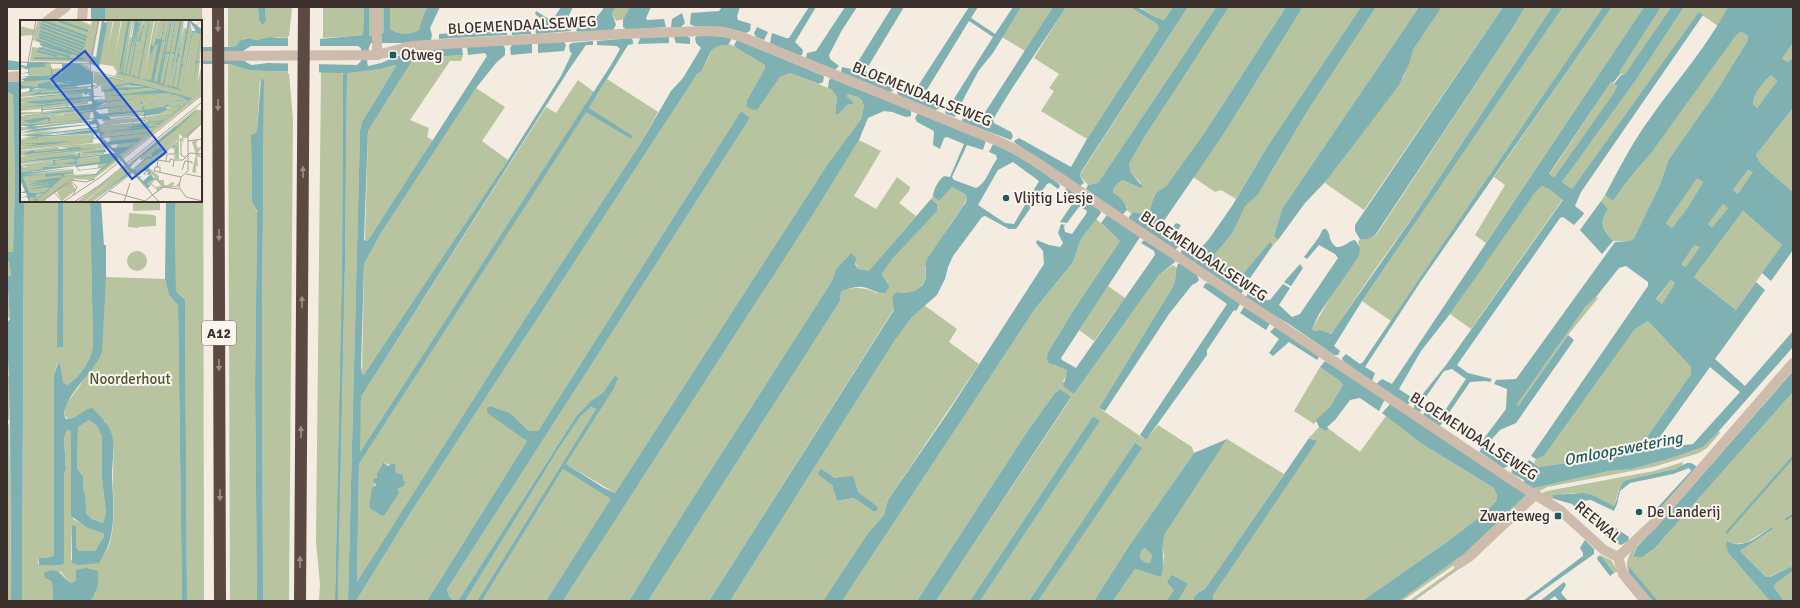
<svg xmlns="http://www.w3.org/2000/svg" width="1800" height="608" font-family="Signika,sans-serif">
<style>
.green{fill:#b8c4a0;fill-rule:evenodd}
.water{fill:#7fb0b2;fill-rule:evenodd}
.pier{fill:#f4ebe1}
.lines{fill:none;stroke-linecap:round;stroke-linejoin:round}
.stream{stroke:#7fb0b2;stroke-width:2.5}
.minor{stroke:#cdbbac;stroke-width:10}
.highway{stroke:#5c4a42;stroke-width:12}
.oneway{fill:#9c8e87}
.poi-dot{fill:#1f5a5e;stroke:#fbf5ee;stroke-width:1.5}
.labels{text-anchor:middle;stroke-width:4;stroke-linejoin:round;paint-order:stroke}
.shield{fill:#fbf5ee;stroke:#756b66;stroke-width:1}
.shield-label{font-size:14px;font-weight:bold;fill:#3b302b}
.street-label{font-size:15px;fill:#3b302b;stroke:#fbf5ee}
.poi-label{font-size:15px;fill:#3b302b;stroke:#fbf5ee;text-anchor:start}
.park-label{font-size:15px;fill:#4a5a2e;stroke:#fbf5ee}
.water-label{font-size:16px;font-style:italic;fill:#1f5a5e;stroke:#fbf5ee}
.inset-river{fill:none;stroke:#7fb0b2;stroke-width:2}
.inset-road{fill:none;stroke:#aaa098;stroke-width:1}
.view{fill:#1d4ed8;fill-opacity:0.15;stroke:#1d4ed8;stroke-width:2}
.inset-edge{fill:none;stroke:#3b302b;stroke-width:2}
</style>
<rect width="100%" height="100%" fill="#f4ebe1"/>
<g class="green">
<polygon points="105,7 202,7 203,51 201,51 201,21 105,21"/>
<polygon points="228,7 258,7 259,20 266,20 265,7 292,7 289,38 270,37 259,40 246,38 236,46 228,47"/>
<polygon points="323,7 364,7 363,35 323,38"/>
<polygon points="369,7 384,7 384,32 379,35 369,36"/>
<path d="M390,7H428L425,11L420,30C411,35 398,35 390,29Z"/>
<polygon points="616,7 630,7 624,19 616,21 612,13"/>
<polygon points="1021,7 1053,7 1025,51 1002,37"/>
<polygon points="1066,7 1130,7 1157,24 1159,28 1087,139 1041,111 1054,91 1049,88 1059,74 1034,58"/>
<polygon points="1140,7 1173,7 1164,20 1159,19"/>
<polygon points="1188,7 1216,7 1098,183 1088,185 1080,176 1081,173"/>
<path d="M1229,7H1286L1205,132L1167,185C1163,189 1157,191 1154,196C1151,202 1152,208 1147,214L1133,212L1131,214L1127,210V207L1113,193C1113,187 1118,182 1123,180L1140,188L1141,183L1131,173L1129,164L1142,141Z"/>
<polygon points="1303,7 1361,7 1267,147 1236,199 1221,190 1215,192 1193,177 1223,135"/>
<polygon points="1376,7 1419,7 1282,209 1274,236 1278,240 1273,245 1270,243 1242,275 1238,276 1215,259 1215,254 1232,234 1245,205 1269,176 1310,107"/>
<polygon points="1442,7 1503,7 1364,210 1325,183 1404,76 1413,50"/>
<path d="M1525,7H1552L1418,210L1376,268L1334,330L1330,334L1320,330L1314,331L1312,329L1360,247L1358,242L1360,239C1367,241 1371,238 1377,234L1512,29Z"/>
<polygon points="1563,7 1603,7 1391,321 1362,301"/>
<polygon points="1612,7 1644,7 1486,243 1475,235 1505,185 1494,177"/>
<polygon points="1661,7 1671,7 1625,74 1620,74 1620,71"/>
<polygon points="1684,7 1728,7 1718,26 1699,13 1572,189 1562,182 1636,80"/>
<path d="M1741,32L1748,36V40L1716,92L1669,159L1659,187L1634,238L1630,241H1613C1602,229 1599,223 1608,209L1601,201L1605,195L1613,201L1628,180L1652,152L1736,34Z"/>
<polygon points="1793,43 1793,58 1787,62 1782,58"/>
<path d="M730,44L765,65L764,70L747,100L758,109L780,77L790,73L831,89L837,97L835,114L838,115L847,105H851L847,97L848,94L858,97L862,101L864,106L861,119L827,165L615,493L566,464L613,390C598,395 588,404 577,415L458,601H454L449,596L447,589L750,118L741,111L538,431H529L510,413L490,406L488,408L527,441L427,601H356L411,512L696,76L704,67L713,48L719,45Z"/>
<polygon points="463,55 461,61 450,61 410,120 429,128 427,137 434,141 371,236 367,241 365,240 368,131 412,61 416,58"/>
<polygon points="203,63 204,601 187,601 185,300 176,291 175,201 201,201 201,64"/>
<polygon points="228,64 237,65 249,70 289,72 293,120 289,601 263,601 262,331 264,80 260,81 257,131 256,134 252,135 251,139 252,202 257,212 257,218 255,384 257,601 230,601"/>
<polygon points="395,65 396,66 362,122 360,131 348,601 338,601 345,263 347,72 381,69"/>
<polygon points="321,72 341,72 343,75 342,262 335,601 319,601 320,584 316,542"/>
<path d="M1771,75L1777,81L1757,108L1753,104C1754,92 1763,83 1771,75Z"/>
<path d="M607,79L658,112L639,146L526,317L357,583L359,464L586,111L631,139L632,136L589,108ZM383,462L396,468V473L403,480L398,488L399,493L385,515L382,516L369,508C373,493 375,475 383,462Z"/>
<polygon points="578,80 594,92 360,452 359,451 361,397 546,107 556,113"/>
<polygon points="1611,82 1617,86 1613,94 1554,179 1549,175"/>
<polygon points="476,88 505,107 482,141 508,160 367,373 364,375 362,374 364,264 381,233"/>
<polygon points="7,92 12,94 13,96 15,182 13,252 7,252"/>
<polygon points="1793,108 1793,192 1761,164 1756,155"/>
<polygon points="859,140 881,151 854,196 876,209 897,177 910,187 909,191 899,203 916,216 869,272 858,269 851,253 836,269 832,281 684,512 629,601 563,601 814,213"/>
<polygon points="1748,170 1754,172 1738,194 1733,190"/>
<polygon points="1697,177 1703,182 1688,207 1672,228 1666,223"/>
<polygon points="1542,186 1552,191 1563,199 1471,329 1450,314 1509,228 1534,194"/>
<path d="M952,187L965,194L967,198L962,208L951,223L925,268C930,285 913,296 898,292L892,298L894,309L709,601H648L840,301L841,290C855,287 863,287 877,293L888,283L883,277L882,273L886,266L937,204L931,199L933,196L939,200Z"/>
<path d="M24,201H58L57,348L63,347V201H90L93,346C91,361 80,377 67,385L63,382L58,363L57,364L54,375V555L51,557L39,558L38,564L56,566L64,564V473L66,470L64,438L67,430L71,431L73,519L92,529L103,533L104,538L95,551H79L76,547V526L72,525L71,560L97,563C120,545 112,501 113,475C113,462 115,447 111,435C110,430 107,426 105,421L77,416L69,420L64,415L66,404L81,384L97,349L106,277L165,279L169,295L178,305L182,601H90L96,593L98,571L76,570V580L72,583L68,581L61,572H50L46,579L52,582L53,601H22Z"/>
<polygon points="133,201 160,201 160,210 133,211"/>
<polygon points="1723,204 1728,208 1712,229 1708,223"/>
<polygon points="1743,211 1782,245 1736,310 1694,277"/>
<polygon points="129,213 154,215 156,217 156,226 139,227 138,228 128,227"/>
<polygon points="1096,219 1120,241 1073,311 1048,352 1055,366 1061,367 1067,370 1068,374 1063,381 1074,394 1159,275 1173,265 1177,268 1177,278 1174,285 1099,408 1146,440 1158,425 1192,447 1194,453 1129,546 1094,601 1038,601 1141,448 1135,444 1029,601 980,601 1100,421 1093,416 970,601 936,601 1071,398 1060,389 1054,394 1027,432 917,601 842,601 1035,309 1073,262 1081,239"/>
<polygon points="1694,245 1701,247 1686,267 1680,265"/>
<circle cx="137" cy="261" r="10"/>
<polygon points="7,261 9,261 11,275 7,277 10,319 7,316"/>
<polygon points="1671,280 1675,283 1662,304 1656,300"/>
<polygon points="1108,286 1125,298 1094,341 1079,330"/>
<polygon points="1596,297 1598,298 1568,335 1518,406 1516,404 1586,306"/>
<path d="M924,305L957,329L949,342L979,364L888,500L884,515L868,533L823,601H730L895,340L912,317ZM822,469L878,507L874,512L854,498L837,501L832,485Z"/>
<polygon points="1648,321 1691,367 1691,374 1636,453 1539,467 1534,463 1536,459 1544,456 1635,329"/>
<polygon points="1320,367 1340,381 1343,385 1329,408 1314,424 1294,411"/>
<polygon points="9,376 11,601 7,601 7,427 10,422 7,418 7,378"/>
<path d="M1793,392V601H1784L1774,587L1775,584L1790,567L1769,577H1766L1740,551L1773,529L1772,527L1746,543L1732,544L1729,554L1770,601H1658L1628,567L1629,573L1653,601H1650C1633,582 1616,569 1636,545L1637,546L1633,557C1642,558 1647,554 1654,549Z"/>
<polygon points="590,407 596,409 477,601 465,601 559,448 580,417"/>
<polygon points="1386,416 1422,444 1494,488 1497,496 1496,501 1486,512 1447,542 1362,601 1215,601 1213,599 1213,595 1314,439 1309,438 1319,427 1325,431 1329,429 1360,452"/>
<polygon points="89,420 97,426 102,437 102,479 106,513 103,523 92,519 86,515 83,491 82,474 77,468 78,427"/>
<polygon points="1719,431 1720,433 1707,448 1699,453 1653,467 1547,487 1538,492 1530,489 1609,471 1632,469 1672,458 1703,447"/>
<polygon points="1227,439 1284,474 1205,589 1199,592 1194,597 1194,601 1178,601 1188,584 1174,590 1166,601 1113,601 1135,569 1160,577 1162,575 1164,556 1162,543 1165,534"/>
<polygon points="1683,462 1682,466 1675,469 1626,480 1619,489 1614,506 1589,495 1573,493 1552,496 1554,499 1549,499 1542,493 1547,491 1654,471"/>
<polygon points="563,469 612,499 546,601 482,601"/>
<polygon points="1528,493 1531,495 1457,563 1402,601 1399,601 1464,554"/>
<polygon points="1145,548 1152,555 1150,563 1146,563 1140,558 1141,551"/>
<polygon points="1600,555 1611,560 1618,571 1614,573 1603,558 1596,558"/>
<polygon points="1463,562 1466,564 1414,601 1409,601"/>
</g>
<g class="water">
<rect x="91" y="7" width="14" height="14"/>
<polygon points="258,7 265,7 266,20 263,25 259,20"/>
<path d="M364,7H369V36H375V43H371C368,48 366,61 368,66L381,63L410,51L462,47L463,55L416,58L412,61L368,131L364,240L367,241L371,236L487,56L485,53L468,55L467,47L502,44L505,48V55L496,63L476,88L381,233L364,264L361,366L362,374L364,375L508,160L561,76L572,53L570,52L569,45L572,43L593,41V45H586L570,68L361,397L360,452L611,65L620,49L617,46L597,45V41L631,38L633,41V44L628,45L589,108L633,136L631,139L586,112L359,464L357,582L526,317L639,146L671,91L683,78L701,48L696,43L695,38L699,34L731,38V40L728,45C709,45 712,52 704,66C703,70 698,73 696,76L411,512L356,601H348L360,131L362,122L396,66L395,65L381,69L347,73L345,263L338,601H335L342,262L343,73L266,71L249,70L230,64H201V60H243L251,65L268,63L357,65L361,61V48L358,46H251L243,51H201V47H229L236,46L240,41L248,38L257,40L270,37L279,38L320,39L363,35Z"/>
<path d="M384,7H390V29C398,35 411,35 419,30L425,11L428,7H440L430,28L432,35L431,40L402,43H382L379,35L384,32Z"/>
<polygon points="561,7 573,7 567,19 571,31 536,34 535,27 543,27 546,25 545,22 535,14 536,11 552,21"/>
<path d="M604,7H616L612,13L616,25L613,30L577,32L575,26C588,25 598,18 604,7Z"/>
<polygon points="630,7 651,7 646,18 647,20 664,19 666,27 627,30 623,27 623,20"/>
<polygon points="722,7 740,7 737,16 738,20 751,24 750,31 746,33 724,27 694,26 690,24 691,13 719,11"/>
<polygon points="809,7 816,7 795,42 803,50 802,55 799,56 770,43 772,33 786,38 789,38"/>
<polygon points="845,7 857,7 842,30 829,55 830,59 839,66 835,70 806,59 807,53 816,51"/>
<polygon points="892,7 904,7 866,70 867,73 893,82 893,91 889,92 841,73 842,67 851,69 854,68"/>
<path d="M969,7H978L971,18L995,34L1013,7H1021L993,53L979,70L965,96L955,117L946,114L945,112L946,108L950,105L993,37L969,21L923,96L941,105L939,109L935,110L898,95L897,92L898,89C905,86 911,89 918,86Z"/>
<path d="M1053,7H1066C1042,45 1015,81 993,120L994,123L1011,132L1013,136L1011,140L963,122L962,120L965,111L980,119L982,117Z"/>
<path d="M1130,7C1146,7 1150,17 1164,20L1173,7H1188L1081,172L1080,176L1084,183L1080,186L1015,143L1014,141L1019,138L1071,167L1087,139L1159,28L1157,24Z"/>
<path d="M1216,7H1229L1142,141L1129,164L1131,173L1143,187L1140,188L1123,180C1118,182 1113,187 1113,193C1119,197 1126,202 1127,210L1122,215L1086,189L1088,185L1098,183Z"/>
<path d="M1286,7H1303L1223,135L1161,225V228L1168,233L1176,223L1181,225L1174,237L1180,241L1179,246L1175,250L1129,219V217L1133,212L1147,214C1152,208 1151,201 1155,195C1157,191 1163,189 1167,185L1205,132Z"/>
<polygon points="1361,7 1376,7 1310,107 1258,194 1245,206 1232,234 1215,254 1215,259 1238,276 1242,275 1270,242 1273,245 1246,284 1242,293 1240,294 1181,254 1181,251 1186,247 1193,252 1197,252 1209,239 1232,206 1267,147"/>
<polygon points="1419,7 1442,7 1413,50 1409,64 1399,85 1327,180 1305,203 1278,240 1274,236 1282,209"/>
<path d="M1503,7H1525L1512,29L1376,234C1371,238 1367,241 1360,239L1355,231V225Z"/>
<path d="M1552,7H1563L1362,301L1334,346L1340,351L1338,355H1334L1289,324L1273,315L1246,297L1248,293C1256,293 1263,301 1270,300L1283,284L1290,288L1279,305L1292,317L1300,314L1338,258L1335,254L1319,245L1307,259L1304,257L1319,237L1323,229H1326C1332,236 1327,239 1336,247C1345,248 1347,241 1355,240L1360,247L1359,256L1319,314L1312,329L1314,331L1320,330L1331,334L1418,210Z"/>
<polygon points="1603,7 1612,7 1421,281 1365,367 1375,373 1372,381 1369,380 1343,361 1342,358 1346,354 1360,364 1363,362"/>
<polygon points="1644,7 1661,7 1620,71 1620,74 1613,83 1611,82 1549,174 1554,178 1613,94 1617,86 1614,84 1621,75 1625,74 1671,7 1684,7 1636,80 1562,182 1572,189 1699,12 1703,15 1581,192 1575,206 1584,213 1583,215 1574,225 1563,217 1560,218 1457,365 1468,373 1492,379 1490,382 1485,381 1470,382 1440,426 1423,416 1425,411 1437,419 1440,418 1466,379 1452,369 1444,371 1421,404 1422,409 1420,412 1414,409 1414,405 1446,365 1563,200 1552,191 1542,186 1534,194 1450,314 1421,351 1399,389 1414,399 1407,405 1376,384 1382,379 1392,384"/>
<path d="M1728,7H1791L1793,8V43L1782,58L1787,62L1793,58V108L1756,155L1761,164L1793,192V250L1771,281L1762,273L1782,245L1743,211L1694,277L1736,310L1756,282L1765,290L1715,359L1745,386L1793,331V347L1717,433L1703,447L1672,458L1632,469L1609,471L1530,489L1525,486L1524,480L1511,473L1514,466L1520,470L1529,460L1539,467L1636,453L1691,374V367L1648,321L1635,329L1544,456L1536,459L1531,456L1648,286V282L1626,266L1619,268L1596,297L1586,306L1517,404L1518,406L1568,335L1574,340L1516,423L1500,430L1492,439L1489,449L1491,452L1508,464L1507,467L1503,468L1480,452L1482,441L1506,409L1507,389L1494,384L1496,380L1516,379L1615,242L1630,241L1634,238L1659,187L1669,159L1716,92L1748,40V36L1741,32L1736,35L1652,152L1628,180L1613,201L1605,195C1619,169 1633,141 1651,117C1677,80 1707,47 1728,7ZM1771,75L1777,81L1757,108L1753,104C1754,92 1763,83 1771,75ZM1748,170L1753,172L1738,194L1733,190ZM1697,178L1703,182L1688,207L1672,228L1666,223ZM1723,204L1728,208L1712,228L1708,224ZM1694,245L1700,247L1686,267L1681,265ZM1671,280L1675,283L1662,304L1656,299ZM1710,367L1740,392L1693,444L1654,449L1652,448Z"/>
<polygon points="682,13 685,23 681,27 671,27 672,19"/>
<polygon points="531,27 531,34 512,35 512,29"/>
<polygon points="757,27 768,32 764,40 756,37 754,33"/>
<polygon points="507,29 507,35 439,39 439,34"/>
<polygon points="686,35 690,38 690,44 676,43 674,37"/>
<polygon points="669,36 669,43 638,44 640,38"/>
<polygon points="737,40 824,76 823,82 819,84 790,73 780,77 758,109 753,110 747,107 747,100 764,70 765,65 735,47 734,45"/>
<polygon points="564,42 566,45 564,51 538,53 538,43"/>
<polygon points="513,44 532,44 532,53 511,55 510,48"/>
<polygon points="7,60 21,62 21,70 7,70"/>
<polygon points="831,78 911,110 911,116 906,117 892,112 884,111 868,118 859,140 814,213 563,601 546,601 611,499 563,469 482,601 477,601 596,409 591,407 580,417 559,448 465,601 458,601 577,415 591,401 603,393 615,376 618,378 613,390 566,464 604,488 615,493 827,165 861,119 864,106 862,101 858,97 848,94 847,97 853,102 853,104 847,105 838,115 835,114 837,97 831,89 828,88 829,80"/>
<polygon points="261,79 264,80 262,331 263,601 257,601 255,384 257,218 257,211 252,202 251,139 251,135 256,133 257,131"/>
<polygon points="21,81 21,201 24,201 22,601 11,601 10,422 7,323 10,319 7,277 11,275 9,261 7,261 7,252 13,252 15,182 13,96 12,94 7,92 7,82"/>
<polygon points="741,111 750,118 447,589 449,596 454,601 427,601 527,441 490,415 487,412 487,408 490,406 510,413 529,431 538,431"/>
<path d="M918,113L986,140L983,150L967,145L952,177L954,180L976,188C986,184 990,168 997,159L996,155L989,152L993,144C1017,154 1039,169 1059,184L1060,186L1058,189L1050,183L1047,184L1016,229H1009L985,216L982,217L953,256L948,267L945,279L937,295L912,317L895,340L730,601H709L894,310L892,298L894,294L898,292C909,295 926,289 926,275C926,269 925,266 927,259L966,202L967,198L965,194L952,187L939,201L933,196C934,188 938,181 944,176L950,177L964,144L947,137L944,138L940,149L933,145L934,131L917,122L915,118ZM1013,162L1039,181L1014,224L1005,223L978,205L998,170Z"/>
<polygon points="1067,188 1100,210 1101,213 1081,239 1073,262 1035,309 842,601 823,601 868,533 884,515 888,500 947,414 1044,264 1043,251 1036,243 1037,240 1049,245 1060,247 1063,243 1058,233 1061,224 1065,225 1064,227 1065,232 1072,234 1086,214 1087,211 1081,207 1079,207 1067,223 1060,222 1073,203 1072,200 1062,193"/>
<path d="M931,199L937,204V211L892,259L882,273C883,279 888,281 889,287L885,293C876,293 871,289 863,287C855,286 848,289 841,291L840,301L648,601H629L684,512L832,281L836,269L851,253L856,258L855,264L858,269L869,271Z"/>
<polygon points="58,201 63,201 63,347 57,348"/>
<path d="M90,201H101L104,245H106V277L102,352C94,373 65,394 64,415L66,419C77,420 82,409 92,408C100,416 109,424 112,435C115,448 112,463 112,476C113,506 118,537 99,563L78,565L72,563V525L76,526V547L79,551H95L104,537L103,533L88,528L71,516V431L67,430L64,438L66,470L64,473V564C56,567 47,565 39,565V558L51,557L54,555V375L58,363L60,364L63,382L67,385C80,377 91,361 93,346ZM89,420L97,426L102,437V479L106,513L103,523L92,519L86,514L85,494L83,491V476L77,468L78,427Z"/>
<polygon points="166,201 175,201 176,291 185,300 187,601 182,601 178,305 169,295 165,279"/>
<path d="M1601,201L1608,209C1599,223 1602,229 1613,241L1602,254L1580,230Z"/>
<polygon points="1107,215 1140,237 1061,358 1062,360 1076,368 1155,255 1154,251 1141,243 1144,240 1175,259 1175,262 1159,275 1074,394 1063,386 1067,374 1067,370 1049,363 1047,359 1048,352 1073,311 1120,241 1101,223"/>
<path d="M1182,263L1196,273L1199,280L1196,283L1192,285L1169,314L1105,411L1099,408L1174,285C1177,278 1175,270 1178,264Z"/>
<polygon points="1300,264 1303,268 1291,286 1284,282"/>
<polygon points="1206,283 1211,284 1240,304 1236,311 1234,310 1207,350 1207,355 1146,440 1140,435 1227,304 1203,287"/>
<polygon points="1244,307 1270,323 1266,330 1240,313"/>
<polygon points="1276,326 1319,357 1317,360 1289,342 1273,356 1269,353 1279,339 1270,332"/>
<polygon points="1325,361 1385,399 1379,411 1360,398 1350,400 1335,420 1327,427 1329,429 1325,431 1319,427 1316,420 1329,408 1343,385 1340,381 1320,367"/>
<polygon points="1793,371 1793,392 1654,549 1642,557 1633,557 1637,547 1669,513"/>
<polygon points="1060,389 1071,397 936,601 917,601 1027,432 1054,394"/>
<polygon points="1391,403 1528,493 1464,554 1399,601 1362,601 1447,542 1486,512 1496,501 1497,496 1494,488 1422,444 1382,413"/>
<polygon points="1093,416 1100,421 980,601 970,601"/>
<polygon points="1309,438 1317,441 1213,595 1213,599 1215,601 1194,601 1194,597 1199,592 1205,589"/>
<path d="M1227,439L1165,534C1160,547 1165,561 1162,575L1160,577L1135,569L1113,601H1094L1129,546L1194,453ZM1145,548L1152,555L1150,563H1146L1140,558L1141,551Z"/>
<polygon points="1135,443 1142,448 1038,601 1029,601"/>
<polygon points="383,462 388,466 395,463 396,473 403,475 403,480 405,482 403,487 398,488 399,493 385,515 382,516 369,508 372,488 376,485 373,480 377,477 377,474"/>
<path d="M1687,463H1691L1696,466V469L1656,514L1654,512L1657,508L1691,471L1689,468L1673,474L1630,483L1620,491L1617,504L1614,511L1591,500L1580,501L1579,503L1581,508L1595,514L1629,537L1628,541L1621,545L1611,541L1572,504L1554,499L1552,496L1553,495L1583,493L1592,495L1614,506C1619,497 1617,487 1626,480L1675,469Z"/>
<polygon points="822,469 835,478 853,476 858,492 878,507 877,510 874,512 854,498 837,501 832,485 818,474 819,471"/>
<path d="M1772,527L1773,529L1740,551L1766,577H1770L1790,567L1792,568V571L1775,584L1774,587L1784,601H1770L1729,554L1726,546L1727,541C1743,551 1758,536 1772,527Z"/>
<polygon points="1585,540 1594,549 1594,554 1528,601 1523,601 1583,556 1583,553 1580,548"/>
<polygon points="1599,556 1603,558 1614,573 1610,576 1597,559"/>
<polygon points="1628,566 1630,568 1658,601 1653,601 1629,573"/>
<path d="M86,568L98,571C99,582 98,593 90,601H53L52,582L45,578L44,573C61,564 62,580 72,583L76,580V570Z"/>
<polygon points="1172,575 1188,584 1178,601 1166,601 1174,590 1167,582"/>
<polygon points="1564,582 1566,585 1561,593 1568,601 1559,601 1555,596 1548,601 1540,601"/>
</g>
<g class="pier">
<polygon points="288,36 320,37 320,49 288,49"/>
<rect x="288" y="62" width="31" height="12"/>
</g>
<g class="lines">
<g class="stream">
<polyline points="1786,519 1793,515"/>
<polyline points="1727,532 1793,457"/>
</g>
<g class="minor">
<polyline points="377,7 377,55"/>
<polyline points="47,21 66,7"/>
<polyline points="82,21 83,7"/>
<polyline points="201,56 377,55 412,46 620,34 705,31 724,32 742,37 993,139 1013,148 1033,160 1521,486 1560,510 1604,550 1618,557 1623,574 1645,601"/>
<polyline points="7,77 21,76"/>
<polyline points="1618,557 1654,523 1793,363"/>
<polyline points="1458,564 1469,557 1536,494"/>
</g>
<g class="highway">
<polyline points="218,7 220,601"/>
<polyline points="300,601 304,7"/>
</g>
</g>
<defs><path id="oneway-solid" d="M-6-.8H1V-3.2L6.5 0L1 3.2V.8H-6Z"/></defs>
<g class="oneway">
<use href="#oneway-solid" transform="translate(218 26) rotate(90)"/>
<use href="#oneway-solid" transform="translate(218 105) rotate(90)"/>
<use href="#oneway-solid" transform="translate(303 172) rotate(-90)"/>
<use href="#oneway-solid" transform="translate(219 235) rotate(90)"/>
<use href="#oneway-solid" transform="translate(302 302) rotate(-90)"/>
<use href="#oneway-solid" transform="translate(219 365) rotate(90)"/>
<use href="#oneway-solid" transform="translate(301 432) rotate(-90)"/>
<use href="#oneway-solid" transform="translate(220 495) rotate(90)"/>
<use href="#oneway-solid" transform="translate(300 562) rotate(-90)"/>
</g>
<g class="poi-dot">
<rect x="389" y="51" width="8" height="8" rx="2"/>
<circle cx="1006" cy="198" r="4"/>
<circle cx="1639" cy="512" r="4"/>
<rect x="1554" y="512" width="8" height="8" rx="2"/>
</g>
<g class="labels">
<rect class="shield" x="202" y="321" width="34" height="24" rx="3"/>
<g class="shield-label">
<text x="219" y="338">A12</text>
</g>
<g class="street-label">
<text transform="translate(522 25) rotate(-3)" y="5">BLOEMENDAALSEWEG</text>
<text transform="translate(922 94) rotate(22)" y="5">BLOEMENDAALSEWEG</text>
<text transform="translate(1204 256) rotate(34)" y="5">BLOEMENDAALSEWEG</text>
<text transform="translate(1474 436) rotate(33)" y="5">BLOEMENDAALSEWEG</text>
<text transform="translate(1598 522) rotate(40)" y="5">REEWAL</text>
</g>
<g class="poi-label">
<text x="401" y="60">Otweg</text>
<text x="1014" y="203">Vlijtig Liesje</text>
<text x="1647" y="517">De Landerij</text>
<text x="1550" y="521" text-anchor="end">Zwarteweg</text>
</g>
<g class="park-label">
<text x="130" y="384">Noorderhout</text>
</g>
<g class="water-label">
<text transform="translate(1623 448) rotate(-11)" y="6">Omloopswetering</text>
</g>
</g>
<g transform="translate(20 20)">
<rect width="182" height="182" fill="#f4ebe1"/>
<path d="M18,0H59L71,5L72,1L79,0L71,45L68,42L10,41L12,27L21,28L23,24L13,20L15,10L13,15L0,16V6L15,10ZM88,0L90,2L93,0L88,28L94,0H101L95,37L102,0H112L103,51L113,0H115L110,18L112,20L116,0H120L110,55L121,0H124L120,24L123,8H127L124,7L125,0H129L128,9L130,0H134L124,58L135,0H138L134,22L138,25L140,19H136L138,2L144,0L135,52L145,0L151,1L141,56L152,0H155L149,32H146L149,33L144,62L156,0H160V6L162,0H164L157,42L154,41L160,6L154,33H151H154L150,59L154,42L157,43V48L159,36H162L159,35L164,8L168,9L158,68L162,46H165L162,44L170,2L172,11L164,62L173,11L176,13L177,10V13L178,11L181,13V18L182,16L178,61L182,44V74L102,138L94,131L101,130V128H96L98,123H91L89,117L130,112L83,117L81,113L85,112H81L79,106L128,102L125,98L124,100L81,105L85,102L82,101L83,98L90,100L125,97L153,92L140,93L147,90L146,88L138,90L139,93L126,95L124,92V95L81,98L80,96L86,95L125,92L137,89L140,87L150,88L147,85V86L140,87L137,89L88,94V88L123,84L122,81L120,84L75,88V86L85,84L86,81L74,82L85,79L84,72L106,70V73L107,70L129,68L154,75L123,79L156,75L166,79L124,84L171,80L83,54L71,52L59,43L68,46L71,51L78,52L95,56L97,52L93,46L79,44ZM26,43H31V49L42,48V54L9,56V48L28,47H25ZM74,53L112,63L92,67L112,64L105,66L125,67L81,71V66L92,65L91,58V64L78,66L77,68L73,69L77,66L76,63H73ZM25,56H29V60L32,59L33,63L52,64L32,67L31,62L19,64L18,67L0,65V62L13,57L14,61L29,60H25ZM59,65L55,68L67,67L71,71L0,77V73L35,70L11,71V69ZM62,73L63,77L0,82V78L21,77L22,80V77ZM72,77V80L0,87V83ZM68,81V84L0,91V87ZM65,86H73L69,89L0,95V92H22ZM178,87L176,90H182V103L167,118H163L164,124L163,121H159V139H154L155,129L150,128L144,136L133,141L152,126L156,128L155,139L157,127L153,125L163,117L159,114V119L117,153L113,150L125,139L120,140L121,136L110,147L107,145ZM74,90L29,96L28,98L0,101V96ZM71,92L69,99L62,100L69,101L0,111V107L14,108L11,107L61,100L5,106L0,105V102L29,99L30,102V96ZM41,108L19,112L41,110L19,114V117L74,114V118L53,121L73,119V123L53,125L85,123L82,127L65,129L86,128L84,134L59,137V134L64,132L53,133L58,134V137L0,144V137L7,136L0,135L60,129L39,127L38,130L0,134V131L52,125L0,130V127H3L0,124L8,123L0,124V120L18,117L0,119L14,115H0L18,112L0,113ZM71,109L72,111L20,115ZM178,119L176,124L178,128L182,126L178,133L182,138L177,136L178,146H176V153L172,152L176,134L172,122ZM96,134L100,139L72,160L55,159L22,182H11L10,177H17L9,176V174L26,172L10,173L3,157L16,155H3L53,149L54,155L75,154L83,147L78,148V143L88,142L93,139L90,135ZM83,136L84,142L2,152L1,149L6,147L0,148L9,146L0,145L54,139L56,141L48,143H57V139ZM130,144L129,148L139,156V160H144V165H148L152,162L155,163L152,166H156L160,161L158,167H145L132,175L138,170L136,167L141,166L136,159L128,167L127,165L135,158L127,149ZM106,145L111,151L72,182H65L98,155L64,182H57ZM51,162L56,170L42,181L37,172Z" fill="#b8c4a0"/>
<path d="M80,0L73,36L76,37L82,0L86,3L88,0L79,47L71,44ZM112,0L103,53L105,54L112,19L110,18L112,17L115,0L119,3L121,0L110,56L114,55L120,22L118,21L125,0L124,7L127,8H123L118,32L122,33H118L114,56L118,57L129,0H130L119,57L121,59L97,53L102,52ZM116,3L112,30L119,4L109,55L106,54ZM138,0L136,19H141L144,0H145L142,20L145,21L149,1L139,63L150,4L151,1L149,0H152L146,32H149L155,0H156L144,66L121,59L131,60L138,24L134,26L127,59L133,28L130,36V27L132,23V26H134ZM142,21L145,22L137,62L134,61ZM146,33L149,34L143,64L140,63ZM160,0H162L154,41L156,42L165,0L159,34L162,37L159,36L153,66L157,68L168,0L177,5L182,0L177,6L182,9L177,41L181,42L177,43L172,70L176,44L174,43L176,42L181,14L173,12L162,68L172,11H176L170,2L162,44L165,46H162L158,68L163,71L145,66L149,65L154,34L151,33L154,32ZM154,42L157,43L152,67L149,65ZM0,42L60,44L71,52L172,78L103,133L99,134L101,136L172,81L101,136L109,146L125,132L155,107L159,106V105L173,93L182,92L174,93L159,107L112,144L110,148L113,149L127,137H133L131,134L137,129L144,128L142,131L130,139L128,138L113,150H117L116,153L182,102L153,125L157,127L156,139V128L152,126L127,147L134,159L135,158L143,166L135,159L129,162L127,165H131L128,168L132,173L106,145L112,152L72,182L110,151L98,137L76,155L44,158L16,182L44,158L76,154L97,136L76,153L47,156L43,157L15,182L13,179H17L24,173L16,174V178L10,177L11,182H5L9,181L7,177L0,178L7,176L6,173H0L5,171L0,160V146L16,144L0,147L6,148L1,149L2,152L23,149V147H38L39,145L40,147L80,142L79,136L57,139V144H42L56,141L54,139L35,141V144H42L35,145L25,146L34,144L33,141L0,145L55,137L0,142L26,138L54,135L58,137V133L0,139L86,130V132L60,133V137L95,133L88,127L0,137L60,129L0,135L13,130L15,132L58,127L62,129L82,127L86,124H81L84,122L80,118L53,121L80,117L79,113L18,117V121L17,118L0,120L20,116H0L77,107L76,104L0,113L14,109L3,108L10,107L0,105L29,103L28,99L12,103L0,101L74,90L0,96L73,87L23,90L22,93L21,90L0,92L21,90L22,86L0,87L68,80L72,78L22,84L0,82L72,76L68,75L71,72L65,75L64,73L22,77V80L21,77L0,78L71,71L10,75L21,71L0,73L10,71L9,68L0,69V65L18,67V64L31,61L32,65L52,64L36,63L53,61L33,63L31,55L30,60L0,62L5,61L1,59L8,57H0L9,56L8,53L0,54L8,52V49H0L7,48L0,47L1,45L7,46V43ZM26,43L42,44V54H32V49L40,48L32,49L31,46V55L9,56V48L30,47H25ZM73,53L90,57L91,64L78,66L92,65L91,58L111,63L91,66L92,68L105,65L125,67L92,68L81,71L84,72L106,70L107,73V70L129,68L138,70L86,76L146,73L86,79L149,73L153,75L123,79L156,75L166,79L124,84L170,80L163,86L150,87L147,84L146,86L125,90L124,87L122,86L123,90L102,92L101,87V92L80,94L75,90L123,84L122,80L120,84L75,88L86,82L122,78L74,82L85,79L73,80V74L74,79V77L85,76H74L73,67L77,66L73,65ZM71,64V66L11,71L15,68L31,69ZM71,67V69L21,73V71ZM68,81H72V84L48,87L47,84L46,87L22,89L23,86ZM146,87H162L145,100L126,102L125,96L152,92L140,93L147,90ZM73,92L74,98L30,103V96L61,93L62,99V93ZM124,92V95L91,99L88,96H80ZM121,96H124L125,100L80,105L77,99L90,100ZM74,99L72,101L11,107L18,105ZM124,101L127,103L144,101L130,105L140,104L137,106L127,107L130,105L126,104L113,106V102ZM69,102V104L14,109L18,107ZM112,102L113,106L106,108L125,107L85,112H81L79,106ZM136,107L130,112L83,117L82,116L85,112L112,110L113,113V110ZM78,109L35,115H20L77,108ZM128,113L122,118L92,121V118V121L87,122L83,118ZM117,122L108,127L93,128L90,125ZM88,143L83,147L60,150L57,147ZM55,146L59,150L56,151L81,148L76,153L44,156V154L53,153V150H52L26,153L52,150L53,152L25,154V157L41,155L42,157L6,162L22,161L7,165L38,161L8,166L34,164L8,169L30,167L25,172L10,173L3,157L24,154L3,155L53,148L2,153ZM126,147L122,152L127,150L123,154L126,155L125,153L128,151L127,155L131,154L123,161L120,158L122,156L119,157L117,154ZM52,121L34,124L0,127L19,124H0Z" fill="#7fb0b2" fill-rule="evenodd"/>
<path class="inset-river" d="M21,0L67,17M39,1L68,11M21,4L66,20M20,7L65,24M20,11L64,27M19,14L63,30M19,17L61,33M17,20L61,36M20,24L51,34M19,28L50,37M17,31L37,36M14,38L64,39M100,51L109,0"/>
<path class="inset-road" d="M79,0L70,44L75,96L81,117L102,139M170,0L182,13M0,42L70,44M8,42L16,0M182,103L168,115V151L161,157L159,167L166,177L182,181M161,121V135L165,137M168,121L182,119M154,140H163L170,133L182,134M146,141L147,134H155V129M106,145L139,182M137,147L138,140L150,142V139L154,140L153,147M81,150L98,135M162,150L165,141L172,142V144M134,151L161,157M134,151L135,147H140V152M166,154L182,157M129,162L139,171M89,171L125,181L143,167L159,169M53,175L57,167L52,162L34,172L50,160L66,162L75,159M22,182L34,172L43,182M43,182L79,158L182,75M54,182L80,165L182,82M75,182L113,152M104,182L110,163"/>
<path class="view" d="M65,31L146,132L112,159L31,59Z"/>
<rect width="182" height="182" class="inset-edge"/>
</g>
<rect width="1800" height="608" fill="none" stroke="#3b302b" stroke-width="16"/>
</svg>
